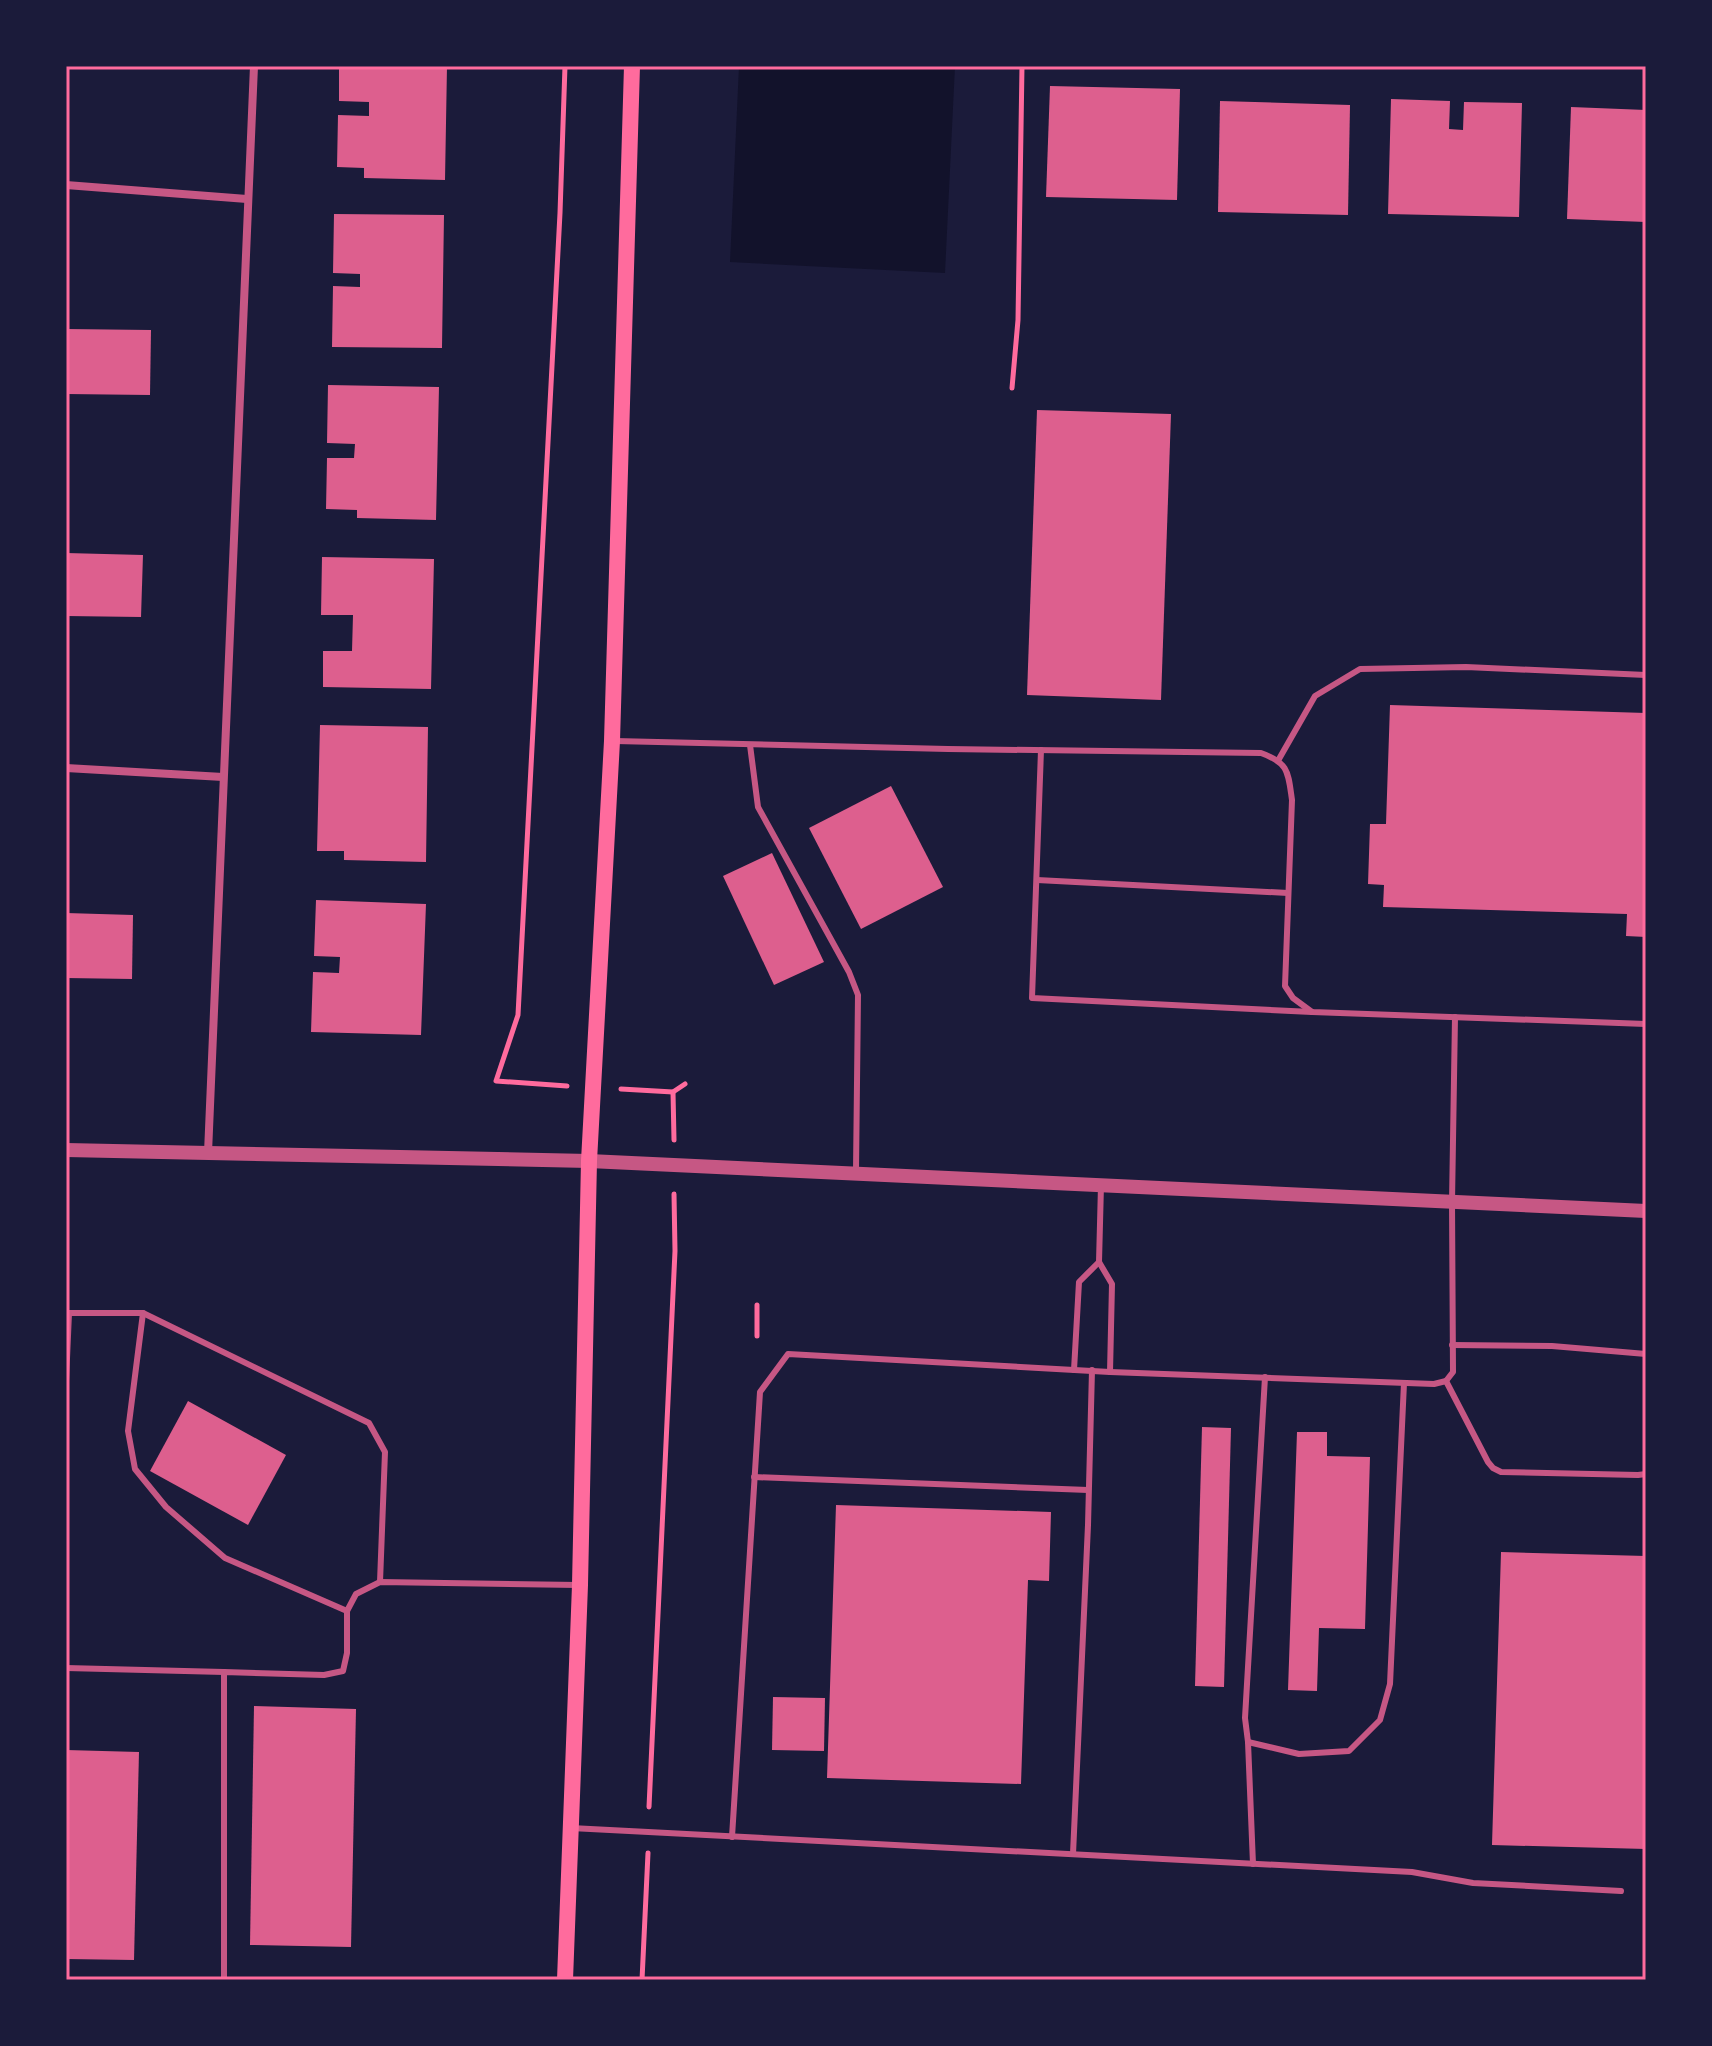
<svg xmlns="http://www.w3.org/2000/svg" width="1712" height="2046" font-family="Lato,sans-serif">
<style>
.water{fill:#12122b}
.building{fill:#dd5f8e}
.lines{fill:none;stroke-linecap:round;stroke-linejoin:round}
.path{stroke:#ff6b9d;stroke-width:5}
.service{stroke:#c65784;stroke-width:6}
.minor{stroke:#c65784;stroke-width:8}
.tertiary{stroke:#c65784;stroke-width:14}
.secondary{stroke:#ff6b9d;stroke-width:16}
.neatline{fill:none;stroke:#ff6b9d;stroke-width:3}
</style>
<rect width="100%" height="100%" fill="#1b1b3a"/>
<polygon class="water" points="739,66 955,66 945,273 730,262"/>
<g class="building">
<polygon points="339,66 447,66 445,180 364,178 364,168 337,167 338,115 369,116 369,102 339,101"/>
<polygon points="1050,86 1180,89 1177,200 1046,197"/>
<polygon points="1391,99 1450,101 1449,129 1463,130 1464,102 1522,103 1519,217 1388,214"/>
<polygon points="1220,101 1350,105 1348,215 1218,212"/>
<polygon points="1571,107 1646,110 1646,222 1567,219"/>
<polygon points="334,214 444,215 442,348 332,347 333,286 360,287 360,274 333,273"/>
<polygon points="66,329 151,330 150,395 66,394"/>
<polygon points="328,385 439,387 436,520 357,518 357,510 326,509 327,458 354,458 355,444 327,443"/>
<polygon points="1037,410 1171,414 1161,700 1027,695"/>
<polygon points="66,553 143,555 141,617 66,616"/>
<polygon points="322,557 434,559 431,689 323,687 323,651 352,651 353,615 321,615"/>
<polygon points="1390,705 1646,713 1646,937 1626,936 1627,914 1383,907 1384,885 1368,884 1370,824 1386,824"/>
<polygon points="320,725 428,727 426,862 344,860 344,851 317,851"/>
<polygon points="891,786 943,887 861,929 809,828"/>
<polygon points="772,853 824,962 774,985 723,876"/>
<polygon points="316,900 426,904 421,1035 311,1032 313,972 339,973 340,957 314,956"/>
<polygon points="66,913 133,915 132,979 66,978"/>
<polygon points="188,1401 286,1455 248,1525 150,1471"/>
<polygon points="1202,1427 1231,1428 1224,1687 1195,1686"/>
<polygon points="1297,1432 1327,1432 1327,1456 1370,1457 1365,1629 1319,1628 1317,1691 1288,1690"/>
<polygon points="836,1505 1051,1512 1049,1581 1028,1580 1021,1784 827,1778"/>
<polygon points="1501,1552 1646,1556 1646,1849 1492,1845"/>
<polygon points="773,1697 825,1698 824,1751 772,1750"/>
<polygon points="254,1706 356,1709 351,1947 250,1945"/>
<polygon points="66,1750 139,1752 134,1960 66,1959"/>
</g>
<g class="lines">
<g class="path">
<polyline points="565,66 560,213 518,1015 496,1081 567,1086"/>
<polyline points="1012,388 1018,320 1022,66"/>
<polyline points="621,1089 673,1092 685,1084"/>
<polyline points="673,1092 674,1140"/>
<polyline points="757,1305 757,1336"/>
<polyline points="649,1807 675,1251 674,1194"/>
<polyline points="642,1980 648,1853"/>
</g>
<g class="service">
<path d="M615,741L948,749L1261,753C1289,763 1288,772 1292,800L1285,986L1293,998L1312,1012L1646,1024"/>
<polyline points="750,745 758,807 849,972 858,995 856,1171"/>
<polyline points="1041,750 1032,998 1312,1012"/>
<polyline points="1279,759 1315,696 1360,669 1466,667 1646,675"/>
<polyline points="1037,880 1288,893"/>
<polyline points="1101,1185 1099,1262 1112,1284 1110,1372"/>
<polyline points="66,1313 143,1313 369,1423 385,1452 380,1582"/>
<polyline points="143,1313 128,1431 135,1469 166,1507 225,1558 347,1611"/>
<polyline points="1452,1345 1552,1346 1646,1354"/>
<polyline points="1074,1370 1079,1282 1099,1262"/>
<polyline points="66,1381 69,1313"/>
<polyline points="1446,1381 1488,1462 1493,1468 1501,1472 1638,1475 1646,1474"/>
<polyline points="754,1477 1088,1490"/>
<polyline points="66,1668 224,1672"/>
<polyline points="1248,1742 1299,1754 1349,1751 1380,1720 1390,1684 1404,1383"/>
<polyline points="571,1828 1412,1872 1473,1883 1621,1891"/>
<polyline points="732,1837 760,1392 788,1354 1110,1372 1434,1384 1446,1381 1453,1372 1452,1202 1455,1017"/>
<polyline points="1073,1854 1088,1525 1092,1370"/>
<polyline points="1253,1864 1248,1742 1245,1718 1265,1377"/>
<polyline points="224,1980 224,1672 324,1675 343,1671 347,1653 347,1611 356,1594 380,1582 578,1585"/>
</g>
<g class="minor">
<polyline points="66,185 247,199"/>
<polyline points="66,768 223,777"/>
<polyline points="208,1153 254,66"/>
</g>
<polyline class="tertiary" points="66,1150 589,1161 1646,1211"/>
<polyline class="secondary" points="565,1980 580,1585 589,1161 612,741 632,66"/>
</g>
<rect width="1712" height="2046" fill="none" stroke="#1b1b3a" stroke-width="136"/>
<rect x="68" y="68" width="1576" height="1910" class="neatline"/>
</svg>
